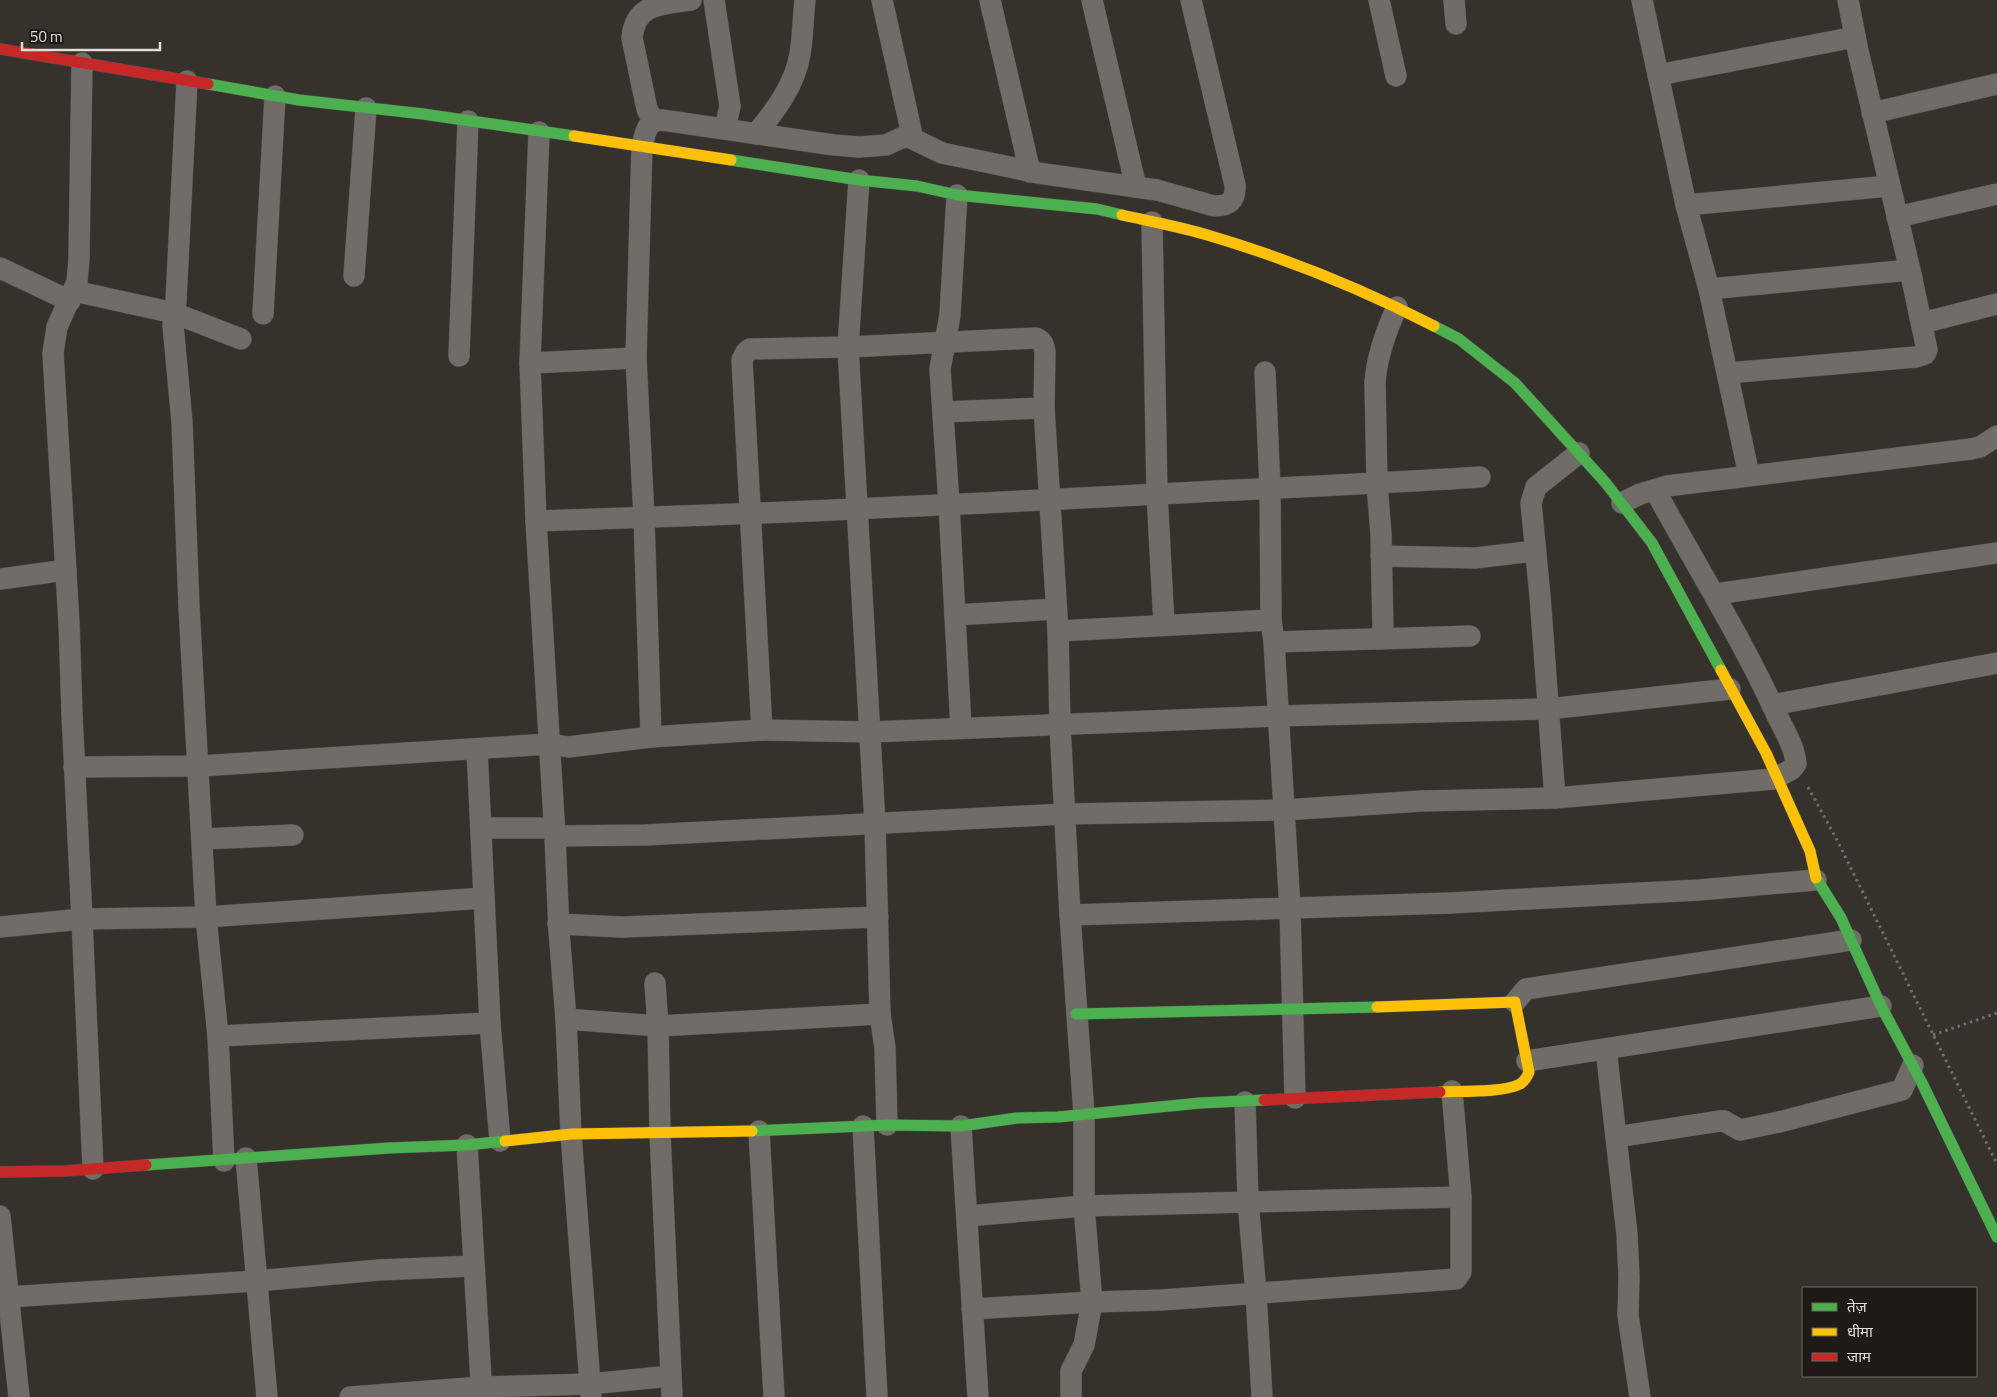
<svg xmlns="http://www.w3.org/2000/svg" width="1997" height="1397" font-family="'Titillium Web','Noto Sans Devanagari',sans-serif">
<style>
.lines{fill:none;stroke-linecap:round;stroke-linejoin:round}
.street-casing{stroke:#504c47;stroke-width:22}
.fast-casing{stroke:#504c47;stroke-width:12}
.slow-casing{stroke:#504c47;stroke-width:12}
.jam-casing{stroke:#504c47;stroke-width:12}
.path{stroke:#716e6a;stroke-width:3;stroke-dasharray:2.5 4;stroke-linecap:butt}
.street{stroke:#706d68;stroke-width:21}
.fast{stroke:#4caf50;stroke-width:11}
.slow{stroke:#ffc107;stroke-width:11}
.jam{stroke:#c62828;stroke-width:11}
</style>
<rect width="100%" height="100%" fill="#35312b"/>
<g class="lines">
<defs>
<g id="street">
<polyline points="714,0 730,106 725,129"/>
<polyline points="882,0 913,139"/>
<polyline points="990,0 1030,172"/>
<polyline points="1092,0 1136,187"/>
<polyline points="1379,0 1396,76"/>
<polyline points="1454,0 1456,24"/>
<polyline points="1642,0 1686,205 1709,289 1749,475"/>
<polyline points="82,63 79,258 77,282 57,327 53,353 69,623 72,714 82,919 206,917 484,898"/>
<polyline points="1658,75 1855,37"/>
<polyline points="187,81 176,301 173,325 182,422 189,607 206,917 218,1036 224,1161"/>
<polyline points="1872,113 1997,84"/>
<path d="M653,121L647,109L632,38C635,3 663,4 691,0"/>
<polyline points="539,132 530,363 536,521 555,836 559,931 566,1019 571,1134 591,1397"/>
<path d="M756,134C775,111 795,85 800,54C803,36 803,18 805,0"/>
<polyline points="859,180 848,347 875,824 880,1014 885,1048 887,1125"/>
<polyline points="957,195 950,315 940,369 949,504 961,728"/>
<polyline points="1686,205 1889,186"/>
<polyline points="1897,217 1997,194"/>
<polyline points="1152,222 1157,494 1164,624"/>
<polyline points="0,268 70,301"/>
<polyline points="354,276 366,108"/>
<polyline points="1709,289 1910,270"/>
<polyline points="74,291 174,313 241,339"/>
<polyline points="263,314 275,96"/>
<polyline points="1922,323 1997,304"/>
<polyline points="459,356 468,121"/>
<polyline points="530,363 636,358"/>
<polyline points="1265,372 1270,488 1271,620 1274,642 1290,909 1295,1098"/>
<polyline points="1728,373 1916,357 1925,354 1927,350 1910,270 1858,51 1848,0"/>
<polyline points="943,412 1044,408"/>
<polyline points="1622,503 1640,494 1667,486 1971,449 1980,447 1997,436"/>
<path d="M536,521C744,515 951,505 1158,494C1265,488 1373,484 1480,477"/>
<polyline points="1381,556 1475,558 1535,551"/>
<polyline points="0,579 66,570"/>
<polyline points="1716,594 1997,553"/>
<polyline points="955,615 1056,609"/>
<polyline points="1058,631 1271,620"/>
<polyline points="1377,639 1470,636"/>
<path d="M1274,642L1373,639L1382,636L1383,633L1381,534L1377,484L1375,382C1377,355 1386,331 1397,307"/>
<polyline points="1772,705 1997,663"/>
<path d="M762,730L742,360L746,352L750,349L848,347L1036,338C1043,341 1044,345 1045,352L1044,408L1058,631L1060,725L1070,915L1084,1114V1206L1092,1302L1084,1345L1071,1371V1397"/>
<path d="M651,737L644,518L636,358L642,146C645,134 647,119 662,120L834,145L859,147L886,145L901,138L909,137L942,153L1038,173L1157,190L1214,206C1229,206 1236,201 1235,185L1191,0"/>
<polyline points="477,749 490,1023 500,1141"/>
<polyline points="74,767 199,766 550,744 568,747 651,737 762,730 870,732 1277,716 1548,709 1730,689"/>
<polyline points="1555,798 1540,596 1531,503 1536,487 1579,453"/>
<polyline points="481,828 554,828"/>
<path d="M555,836L645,835L1065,814L1284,810L1422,801L1555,798L1774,779L1792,769L1796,764C1795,746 1782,727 1775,711C1740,635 1695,564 1655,490"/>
<polyline points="202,839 293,835"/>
<polyline points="1070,915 1450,903 1699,890 1816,880"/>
<polyline points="558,924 622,927 878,917"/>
<polyline points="0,927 82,919 93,1169"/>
<polyline points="655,983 658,1026 660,1133 672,1397"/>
<polyline points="1515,1002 1526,989 1851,940"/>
<polyline points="566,1019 658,1026 880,1014"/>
<polyline points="218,1036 490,1023"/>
<polyline points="1606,1049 1627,1234 1629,1277 1628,1315 1640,1397"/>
<polyline points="1527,1061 1881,1006"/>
<polyline points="1245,1102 1248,1201 1256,1293 1262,1397"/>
<polyline points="863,1126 877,1397"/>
<polyline points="961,1126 978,1397"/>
<polyline points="759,1131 774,1397"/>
<polyline points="1616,1137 1720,1121 1724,1121 1740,1130 1779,1122 1902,1090 1913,1065"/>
<polyline points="467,1145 482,1397"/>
<polyline points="246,1158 267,1397"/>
<polyline points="0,1216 19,1397"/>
<polyline points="967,1216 1084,1206 1461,1197"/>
<polyline points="8,1297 257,1281 379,1270 474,1266"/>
<polyline points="972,1309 1092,1302 1162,1300 1456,1279 1461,1272 1461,1197 1452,1091"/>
<polyline points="350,1397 481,1387 590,1384 671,1376"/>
</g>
<g id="fast">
<polyline points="208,84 299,100 423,114 574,136"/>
<polyline points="731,160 859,180 917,186 957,195 1097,209 1122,215"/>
<polyline points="1434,326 1459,339 1515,383 1605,482 1652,543 1721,670"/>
<polyline points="1816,878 1841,918 1881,1006 1921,1081 1997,1237"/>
<polyline points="1076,1014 1377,1007"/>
<polyline points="752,1131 887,1125 961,1126 1017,1118 1058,1117 1200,1103 1264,1100"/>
<polyline points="146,1165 389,1148 467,1145 505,1141"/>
</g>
<g id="slow">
<polyline points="574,136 731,160"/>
<path d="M1122,215C1149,221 1177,226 1204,234C1283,257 1360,288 1434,326"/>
<polyline points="1721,670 1766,753 1810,851 1816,878"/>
<path d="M1377,1007L1515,1002L1529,1072C1527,1077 1525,1081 1520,1084C1503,1093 1460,1091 1440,1092"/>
<polyline points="505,1141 571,1134 752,1131"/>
</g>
<g id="jam">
<polyline points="0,49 208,84"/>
<polyline points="1264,1100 1440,1092"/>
<polyline points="0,1172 64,1171 146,1165"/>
</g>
</defs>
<use href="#street" class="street-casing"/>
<use href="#fast" class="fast-casing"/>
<use href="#slow" class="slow-casing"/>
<use href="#jam" class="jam-casing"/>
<g class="path">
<polyline points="1808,787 1837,840 1997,1164"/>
<polyline points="1933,1035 1997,1013"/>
</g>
<use href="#street" class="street"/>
<use href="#fast" class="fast"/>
<use href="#slow" class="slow"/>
<use href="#jam" class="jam"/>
</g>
<rect x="1802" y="1287" width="175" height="90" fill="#1e1a15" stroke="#6c6862"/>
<rect x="1812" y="1303" width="25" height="8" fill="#4caf50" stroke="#6c6862"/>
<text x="1847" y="1312" font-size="15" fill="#e2dcd5">तेज़</text>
<rect x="1812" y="1328" width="25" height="8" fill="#ffc107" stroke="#6c6862"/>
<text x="1847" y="1337" font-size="15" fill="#e2dcd5">धीमा</text>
<rect x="1812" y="1353" width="25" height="8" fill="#c62828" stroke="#6c6862"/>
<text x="1847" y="1362" font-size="15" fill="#e2dcd5">जाम</text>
<path d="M22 42v8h138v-8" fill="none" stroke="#e2dcd5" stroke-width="2.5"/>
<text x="30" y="42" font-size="15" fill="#e2dcd5" stroke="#1e1a15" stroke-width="4" paint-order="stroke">50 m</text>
</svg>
